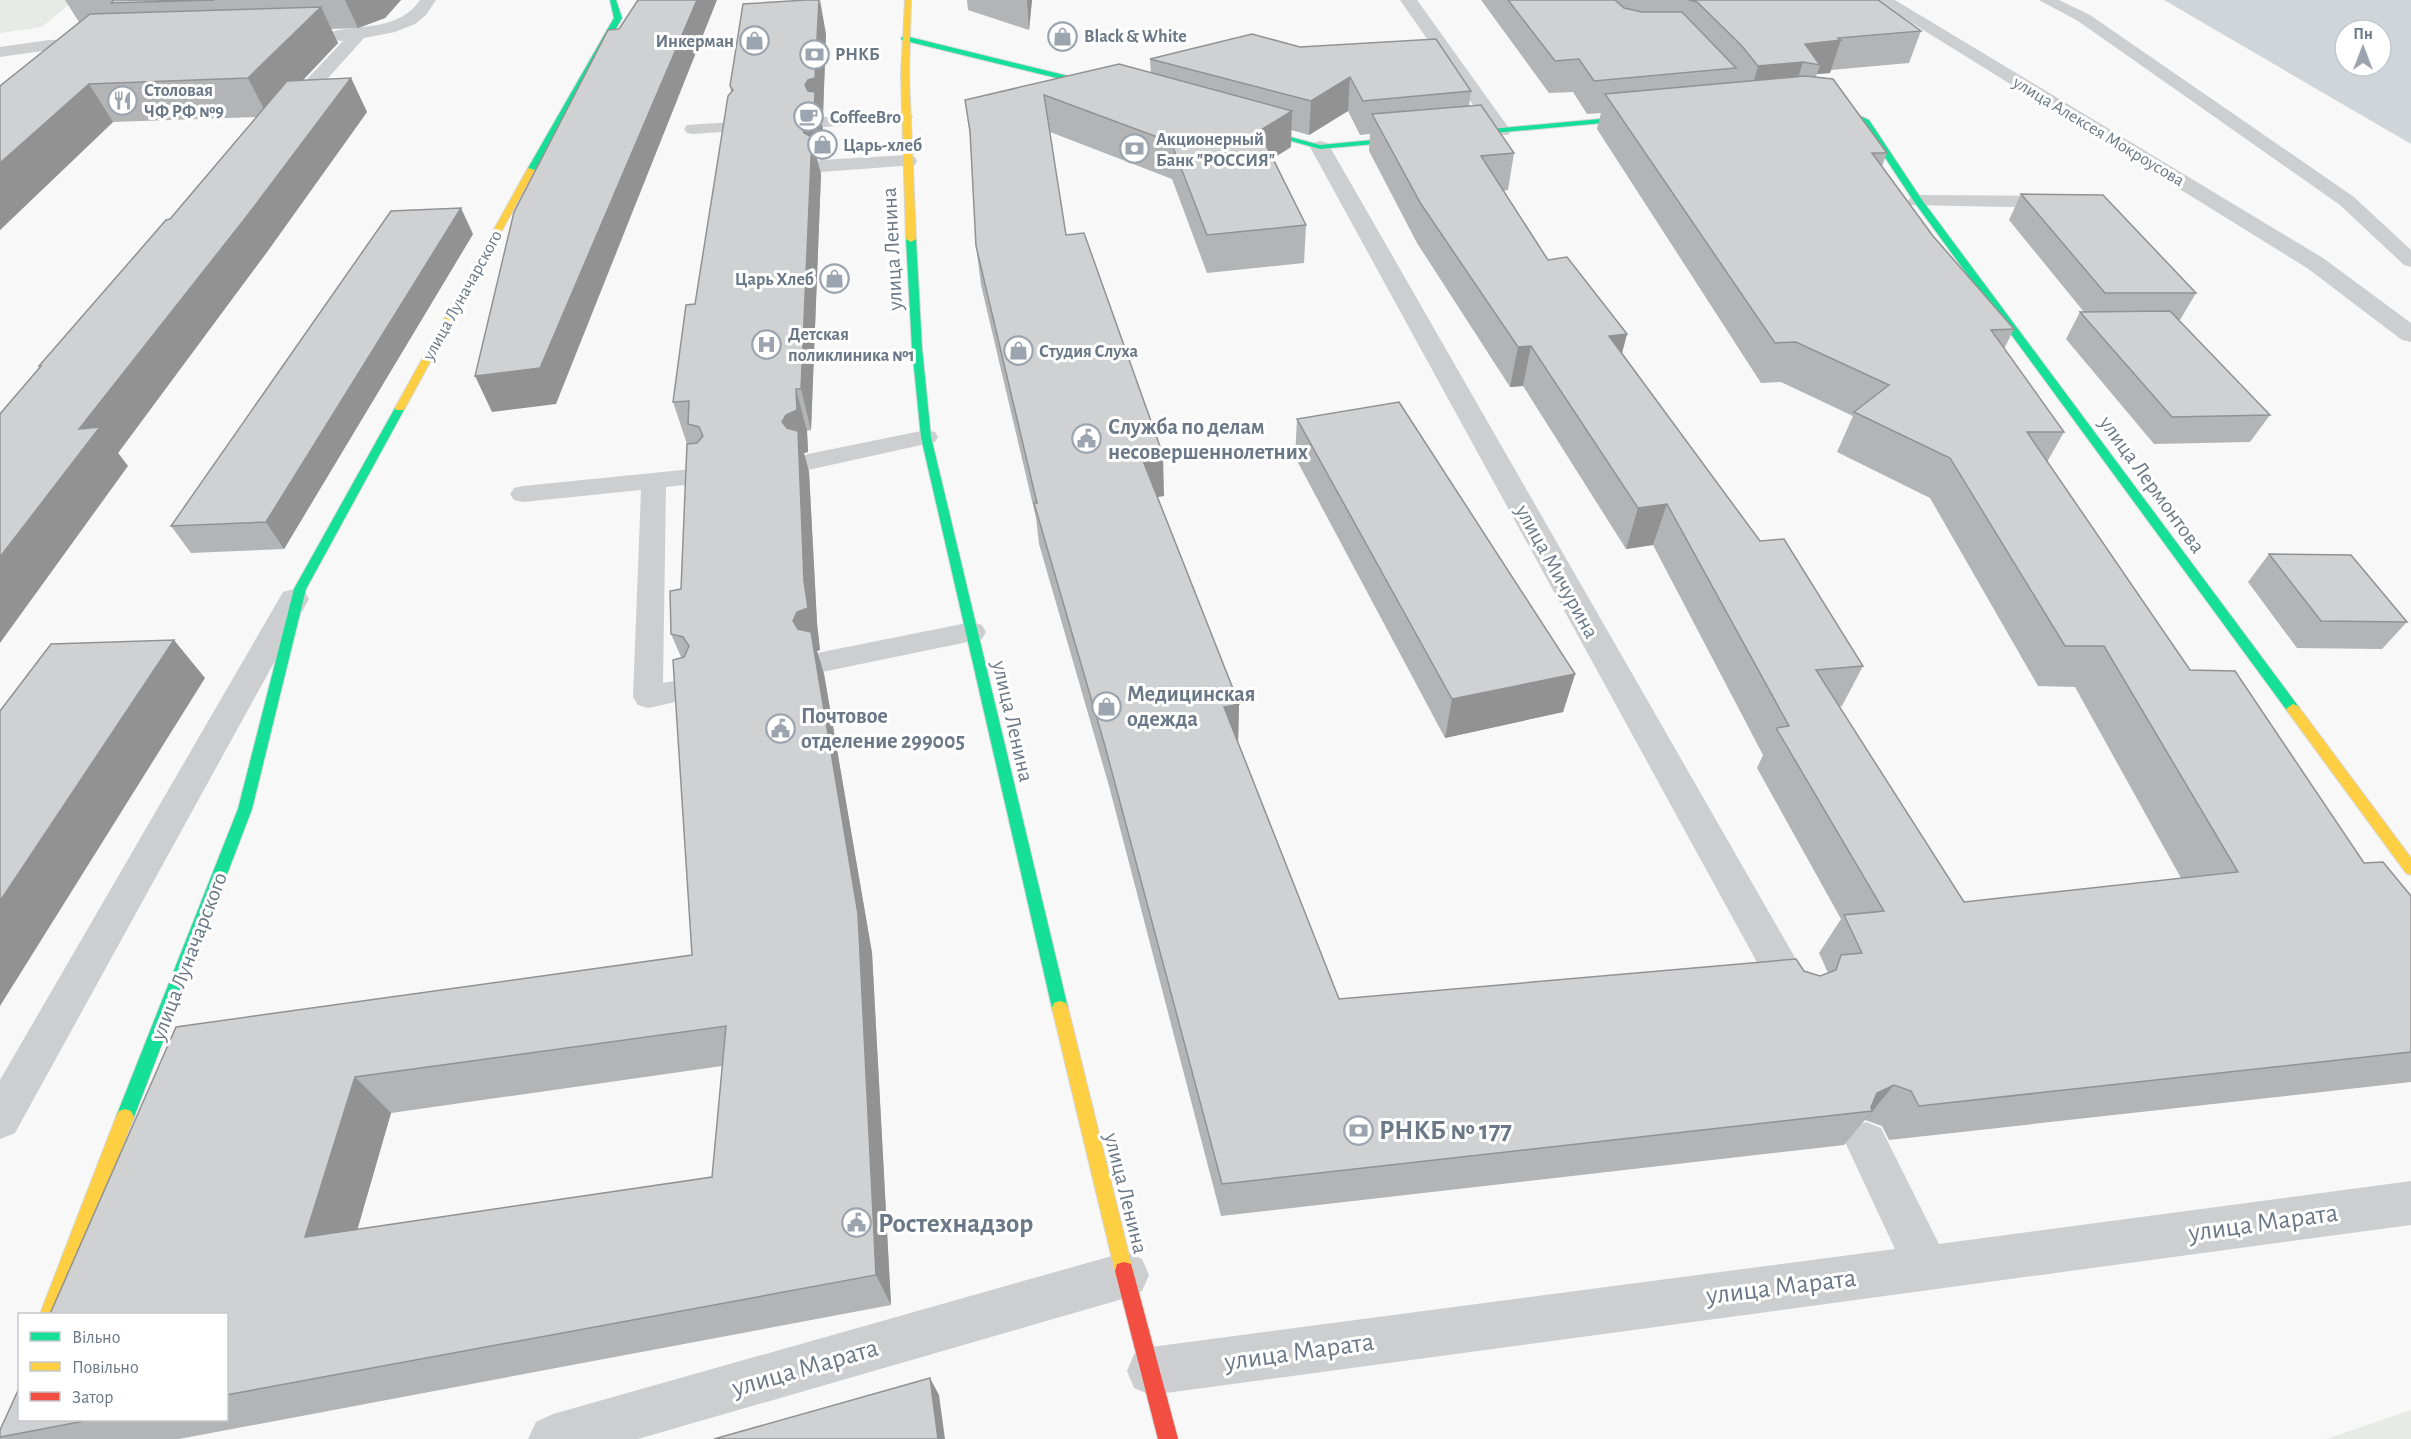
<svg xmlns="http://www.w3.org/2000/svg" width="2411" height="1439" font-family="'Alegreya Sans',sans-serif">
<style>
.green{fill:#e7eae5}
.water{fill:#cfd5d8;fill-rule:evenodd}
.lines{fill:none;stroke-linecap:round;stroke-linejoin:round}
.fast-casing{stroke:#d5d6d7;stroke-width:2}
.slow-casing{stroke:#d5d6d7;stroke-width:2}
.jam-casing{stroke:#d5d6d7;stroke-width:2}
.lane{fill:#cdcecf;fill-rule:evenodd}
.street{fill:#cdcecf;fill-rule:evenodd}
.fast{fill:#16e098;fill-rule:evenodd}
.slow{fill:#ffcf43;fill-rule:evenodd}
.jam{fill:#f24e42;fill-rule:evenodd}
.wall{fill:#b3b4b5;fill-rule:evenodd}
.shaded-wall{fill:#929293}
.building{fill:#d0d1d2;stroke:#929293;stroke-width:1.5;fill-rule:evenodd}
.labels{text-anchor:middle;stroke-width:6;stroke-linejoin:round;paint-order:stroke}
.far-poi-label{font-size:18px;font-weight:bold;fill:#6a7887;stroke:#fff;text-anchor:start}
.far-street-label{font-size:18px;fill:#6a7887;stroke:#fff}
.street-label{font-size:22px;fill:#6a7887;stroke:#fff}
.poi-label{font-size:22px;font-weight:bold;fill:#6a7887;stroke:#fff;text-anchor:start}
.near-poi-label{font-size:27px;font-weight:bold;fill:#6a7887;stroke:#fff;text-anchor:start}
.near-street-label{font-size:27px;fill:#6a7887;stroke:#fff}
</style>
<rect width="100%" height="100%" fill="#f8f8f8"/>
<g class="green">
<polygon points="0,0 74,0 42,27 0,33"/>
<polygon points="2411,1410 2411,1439 2326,1439"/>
</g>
<path class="water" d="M2164,0H2411V144ZM2345,30H2381V66H2345Z"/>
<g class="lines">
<defs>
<g id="fast">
<polygon points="610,0 616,0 622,18 535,170 528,172 527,170 614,18"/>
<polygon points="905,36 1113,87 1114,89 1110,91 902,40 901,38"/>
<polygon points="1817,105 1839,107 1869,120 1922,200 2298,706 2300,709 2298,712 2288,712 1915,203 1863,124 1834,111 1817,109"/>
<polygon points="1643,115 1646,115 1646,119 1320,149 1245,128 1249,126 1320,145"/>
<polygon points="911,236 916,239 922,348 931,437 1068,1008 1066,1013 1060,1015 1054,1013 1052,1008 921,437 912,348 906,239"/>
<polygon points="400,405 405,408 306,589 252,809 134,1117 131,1123 125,1125 119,1123 116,1117 238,809 294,589 395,408"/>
</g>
<g id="slow">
<polygon points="905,0 911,0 909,75 916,239 911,242 906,239 901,75"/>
<polygon points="528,168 535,170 405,408 404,410 396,410 395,408"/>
<polygon points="2293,704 2298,706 2411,858 2411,875 2406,873 2288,712 2286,709"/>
<polygon points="1060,1001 1066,1003 1068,1008 1133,1271 1131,1278 1124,1280 1117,1278 1115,1271 1052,1008 1054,1003"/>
<polygon points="125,1109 131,1111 134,1117 58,1314 40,1314 116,1117 119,1111"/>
</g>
<polygon id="jam" points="1124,1262 1131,1264 1133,1271 1178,1439 1158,1439 1115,1271 1117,1264"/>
</defs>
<use href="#fast" class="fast-casing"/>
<use href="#slow" class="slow-casing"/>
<use href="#jam" class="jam-casing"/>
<g class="lane">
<polygon points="2039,0 2059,0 2090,15 2354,197 2411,250 2411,267 2404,265 2340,205 2078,21"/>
<polygon points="904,112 910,113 913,117 910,121 824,127 818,126 815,122 818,118 824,117"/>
<polygon points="731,122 737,123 740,127 737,131 693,134 687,133 684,129 687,125"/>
<polygon points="908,155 915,157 917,161 915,165 821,172 814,170 812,166 814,162 821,160"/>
<polygon points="1918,195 2056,196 2063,198 2066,202 2063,206 2056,208 1911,205 1908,201 1911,197"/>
<polygon points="926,430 935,432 938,437 935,442 808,470 799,467 796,462 799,457 808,454"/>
<polygon points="702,468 711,470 715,476 711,482 666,487 663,683 689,678 699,681 704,689 699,697 648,708 638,705 633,697 641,490 523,502 514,500 510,494 514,488 523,486"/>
<polygon points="972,622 982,625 986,632 982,639 822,672 812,669 808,662 812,655 822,652"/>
</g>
<g class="street">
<path d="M420,0H436L426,15L415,24L395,32L364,38L293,117H279L276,113L279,109L343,41L330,40L327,36L330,32C361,24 399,31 420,0Z"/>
<polygon points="1400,0 1417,0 1511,131 1508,135 1494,135"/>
<polygon points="1875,0 1895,0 2323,258 2411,323 2411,342 2402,340 2307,268"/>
<polygon points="96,39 102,40 105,44 102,48 49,50 0,57 0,47 49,40"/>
<polygon points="1320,141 1327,143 1330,147 1809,982 1815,994 1809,1006 1795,1011 1781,1006 1310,147 1313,143"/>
<polygon points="294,589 305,592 309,599 15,1133 0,1139 0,1080 279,599 283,592"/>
<polygon points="1866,1122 1881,1128 1939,1244 2411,1181 2411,1225 1151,1395 1134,1388 1127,1371 1134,1354 1151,1347 1895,1249 1845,1142 1851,1128"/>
<polygon points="1126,1252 1142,1259 1149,1275 1142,1291 1126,1298 638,1439 528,1439 536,1422 553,1414"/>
</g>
<use href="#fast" class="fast"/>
<use href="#slow" class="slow"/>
<use href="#jam" class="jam"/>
</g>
<g class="wall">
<polygon points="65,0 401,0 385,18 358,28 331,29 338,43 303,80 351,78 367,112 267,252 118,453 128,466 39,366 170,219 256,117 113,122 0,230 0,86 79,22"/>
<polygon points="967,0 1032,0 1029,30 968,10"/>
<path d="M1481,0H1878L1921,31L1909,63L1831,70L1830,73L1817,74L1816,77L1887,153L1882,166L1933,236L2014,329L2004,349L2064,432L2047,462L2190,670L2364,863L2411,896V1082L1889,1140L1882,1126L1865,1120L1844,1145L1221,1216L1109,786L1039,544L1036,518L981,285L976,246L970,137L965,100L1151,73L1150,59L1300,47L1471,91L1469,106L1514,153L1508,190L1503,191L1548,260L1627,334L1622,354L1760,541L1863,666L1842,706L1839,707L1964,902L2181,878L2075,687L2038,686L1930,498L1837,452L1853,416L1781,382L1761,383L1597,129L1601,113L1587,114L1573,92L1549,93ZM1348,111L1360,135L1370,134L1369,151L1417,243L1510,387L1523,386L1626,549L1653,545L1763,755L1757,768L1841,919L1819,953L1828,973L1820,976L1804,971L1339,999L1238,743L1239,704L1157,497L1164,496L1066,235L1050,132L1172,179L1207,273L1304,263L1306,225L1273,158L1291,147V130L1309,135Z"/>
<path d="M826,34L823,115L820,116L823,129L822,158L817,159L821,174L811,430L807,431L808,452L804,453L809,472L817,623L820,650L817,651L824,674L872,953L891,1305L179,1439H0V1430L20,1419H226V1314L176,1027L692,955L681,657L671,634L681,589L687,444L673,402L695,304L731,92L730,86ZM722,1066L712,1177L357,1230L391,1113Z"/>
<polygon points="2021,194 2196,293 2180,320 2178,320 2270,415 2250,442 2154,444 2066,339 2080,312 2084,312 2009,220"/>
<polygon points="473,234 284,549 191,553 171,526"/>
<polygon points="1297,419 1575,674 1563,712 1445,738 1295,457"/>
<polygon points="2269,554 2407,622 2382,649 2297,648 2248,582"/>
</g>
<g class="shaded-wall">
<polygon points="345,0 401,0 385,18 358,28"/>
<polygon points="697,0 717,0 556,404 492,412 475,376"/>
<polygon points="820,0 826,34 823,115 820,116 823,129 822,158 817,159 821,174 811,430 801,389 802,128 805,85"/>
<polygon points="1027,0 1032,0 1029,30"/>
<polygon points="321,7 338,43 268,117 248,78"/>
<polygon points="1841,40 1830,73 1817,74 1820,65 1803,62 1793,95 1749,99 1758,66 1805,44"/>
<polygon points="1350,77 1348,111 1309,135 1311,101"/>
<polygon points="351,78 367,112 267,252 118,453 128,466 0,643 0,557 79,429"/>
<polygon points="89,84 113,122 0,230 0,163"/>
<polygon points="1292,111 1291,147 1258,168 1259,131"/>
<polygon points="461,208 473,234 284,549 266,522"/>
<polygon points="1627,334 1616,374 1609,336"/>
<polygon points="1531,346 1523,386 1510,387 1518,347"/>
<polygon points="796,389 807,431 808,452 804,453 809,472 817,623 820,650 817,651 824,674 872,953 891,1305 876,1275 793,621 804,581 782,422"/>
<polygon points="1163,455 1164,496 1144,499 1142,458"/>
<polygon points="1667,504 1653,545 1626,549 1638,508"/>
<polygon points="174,640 205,678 0,1006 0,901"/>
<polygon points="1575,674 1563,712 1445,738 1452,699"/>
<polygon points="1239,704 1238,745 1224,707"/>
<polygon points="355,1077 391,1113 346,1269 305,1237"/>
<polygon points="1894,1085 1865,1120 1864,1121 1872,1111 1861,1112 1877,1093"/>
<polygon points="930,1378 939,1395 945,1439 938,1439"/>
</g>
<g class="building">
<polygon points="114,0 214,0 111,3"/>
<polygon points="638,0 697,0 540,368 475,376 514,212 608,30 619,29"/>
<path d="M806,0H819L815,78L808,80L805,85L808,91L815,92L814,120L805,122L802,128L804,133L812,137L801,389H796L797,410L786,415L782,422L787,428L798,431L804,581L808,608L797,612L793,621L798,629L811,632L858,914L876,1275L226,1395V1314H50L176,1027L692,955L673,660L684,657L689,646L683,637L671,634L670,591L681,589L687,444L697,443L703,436L699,427L688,424L689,401L673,402L686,305L695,304L728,96L733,90L730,86L743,4ZM726,1026L712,1177L305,1237L355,1077Z"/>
<polygon points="1508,0 1615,0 1624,8 1642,12 1682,12 1736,68 1594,81 1579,59 1555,61"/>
<polygon points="1689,0 1878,0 1921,31 1838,38 1841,40 1805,44 1820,65 1803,62 1758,66 1741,45 1697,2"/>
<polygon points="321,7 248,78 89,84 0,163 0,86 90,14"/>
<polygon points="1252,34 1300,47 1436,39 1471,91 1363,101 1350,77 1311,101 1150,59"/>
<polygon points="1119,64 1292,111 1259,131 1306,225 1207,235 1171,142 1044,95 1066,235 1084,233 1163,455 1142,458 1239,704 1224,707 1339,999 1796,959 1804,971 1820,976 1836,970 1841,955 1862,953 1844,915 1884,911 1776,728 1789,726 1667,504 1638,508 1531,346 1518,347 1421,204 1372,114 1481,105 1514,153 1481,156 1548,260 1567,257 1627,334 1609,336 1760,541 1784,539 1863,666 1816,670 1964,902 2238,872 2104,646 2065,646 1950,458 1854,412 1889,385 1796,342 1775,343 1605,94 1805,76 1833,79 1887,153 1872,153 1933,236 2014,329 1991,330 2064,432 2027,432 2190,670 2235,671 2364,863 2383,862 2411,896 2411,1052 1919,1106 1911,1091 1894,1085 1877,1093 1871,1107 1872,1111 1222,1184 1105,746 1034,503 1037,503 976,246 970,131 965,100"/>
<polygon points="351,78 247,216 79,429 100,427 0,557 0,414 41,366 39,366 166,220 170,219 287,81"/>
<polygon points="2021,194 2103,195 2196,293 2105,293"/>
<polygon points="461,208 266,522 171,526 391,211"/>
<polygon points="2170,311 2270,415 2172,417 2080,312"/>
<polygon points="1399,402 1575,674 1452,699 1297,419"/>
<polygon points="2269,554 2351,555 2407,622 2321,621"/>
<polygon points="174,640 0,901 0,711 51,644"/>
<polygon points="930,1378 938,1439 714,1439"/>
<polygon points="20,1386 20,1419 95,1419 0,1437 0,1430"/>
</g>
<defs>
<symbol id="shop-ring" viewBox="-11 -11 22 22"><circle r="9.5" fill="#fff" stroke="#9ca5af" stroke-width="1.5"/><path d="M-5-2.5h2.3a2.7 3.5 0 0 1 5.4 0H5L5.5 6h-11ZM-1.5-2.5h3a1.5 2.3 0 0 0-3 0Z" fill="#9ca5af"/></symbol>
<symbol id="bank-ring" viewBox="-11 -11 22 22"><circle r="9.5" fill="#fff" stroke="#9ca5af" stroke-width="1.5"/><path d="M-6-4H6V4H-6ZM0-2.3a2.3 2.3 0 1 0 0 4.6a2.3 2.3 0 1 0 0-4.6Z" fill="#9ca5af"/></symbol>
<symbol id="restaurant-ring" viewBox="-11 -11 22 22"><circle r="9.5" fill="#fff" stroke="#9ca5af" stroke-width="1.5"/><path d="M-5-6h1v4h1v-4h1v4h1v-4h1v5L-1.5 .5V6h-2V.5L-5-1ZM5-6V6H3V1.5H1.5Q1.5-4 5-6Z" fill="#9ca5af"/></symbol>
<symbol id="cafe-ring" viewBox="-11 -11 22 22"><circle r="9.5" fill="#fff" stroke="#9ca5af" stroke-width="1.5"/><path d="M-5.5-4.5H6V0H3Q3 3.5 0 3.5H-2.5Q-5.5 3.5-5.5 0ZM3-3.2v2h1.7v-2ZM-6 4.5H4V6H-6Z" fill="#9ca5af"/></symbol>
<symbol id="hospital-ring" viewBox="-11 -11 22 22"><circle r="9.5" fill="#fff" stroke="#9ca5af" stroke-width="1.5"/><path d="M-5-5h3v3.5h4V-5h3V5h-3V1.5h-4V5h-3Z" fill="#9ca5af"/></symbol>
<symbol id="civic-ring" viewBox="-11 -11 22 22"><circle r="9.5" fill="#fff" stroke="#9ca5af" stroke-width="1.5"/><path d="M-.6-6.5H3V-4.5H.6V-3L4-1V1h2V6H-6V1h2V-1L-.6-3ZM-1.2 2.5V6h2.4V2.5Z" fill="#9ca5af"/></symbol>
</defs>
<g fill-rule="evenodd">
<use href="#shop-ring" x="1046" y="20" width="33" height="33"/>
<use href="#shop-ring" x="738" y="24" width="33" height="33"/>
<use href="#bank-ring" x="798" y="38" width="33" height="33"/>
<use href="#restaurant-ring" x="106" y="84" width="33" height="33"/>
<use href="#cafe-ring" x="792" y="100" width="33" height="33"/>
<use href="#shop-ring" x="806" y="128" width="33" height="33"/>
<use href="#bank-ring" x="1118" y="132" width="33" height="33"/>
<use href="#shop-ring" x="818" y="262" width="33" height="33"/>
<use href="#hospital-ring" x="750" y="328" width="33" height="33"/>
<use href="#shop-ring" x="1002" y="334" width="33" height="33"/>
<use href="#civic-ring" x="1070" y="422" width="33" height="33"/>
<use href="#shop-ring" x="1090" y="690" width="33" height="33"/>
<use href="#civic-ring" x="764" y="712" width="33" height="33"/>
<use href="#bank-ring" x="1342" y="1114" width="33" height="33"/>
<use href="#civic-ring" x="840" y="1206" width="33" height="33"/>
</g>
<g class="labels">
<g class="far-poi-label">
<text x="1084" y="42">Black &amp; White</text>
<text x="734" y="47" text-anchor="end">Инкерман</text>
<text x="835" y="60">РНКБ</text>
<text x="144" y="96">Столовая<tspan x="144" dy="21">ЧФ РФ №9</tspan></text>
<text x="830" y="123">CoffeeBro</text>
<text x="1156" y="145">Акционерный<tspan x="1156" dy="21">Банк "РОССИЯ"</tspan></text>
<text x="843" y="151">Царь-хлеб</text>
<text x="814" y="285" text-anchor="end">Царь Хлеб</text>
<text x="788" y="340">Детская<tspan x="788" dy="21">поликлиника №1</tspan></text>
<text x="1039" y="357">Студия Слуха</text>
</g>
<g class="far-street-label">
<text transform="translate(2099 131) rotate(31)" y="6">улица Алексея Мокроусова</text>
<text transform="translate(462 295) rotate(-61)" y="6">улица Луначарского</text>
</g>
<g class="street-label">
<text transform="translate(891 249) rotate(-93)" y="8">улица Ленина</text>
<text transform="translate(2153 484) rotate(54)" y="8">улица Лермонтова</text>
<text transform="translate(1558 571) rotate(61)" y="8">улица Мичурина</text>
<text transform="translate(1014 721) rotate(77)" y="8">улица Ленина</text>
<text transform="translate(188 956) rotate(-69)" y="8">улица Луначарского</text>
<text transform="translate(1127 1193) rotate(76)" y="8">улица Ленина</text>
</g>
<g class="poi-label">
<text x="1108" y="434">Служба по делам<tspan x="1108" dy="25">несовершеннолетних</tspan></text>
<text x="1127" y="701">Медицинская<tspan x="1127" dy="25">одежда</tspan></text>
<text x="801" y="723">Почтовое<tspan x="801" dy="25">отделение 299005</tspan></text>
</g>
<g class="near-poi-label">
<text x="1379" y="1139">РНКБ № 177</text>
<text x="878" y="1232">Ростехнадзор</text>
</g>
<g class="near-street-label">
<text transform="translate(2263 1222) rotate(-8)" y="9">улица Марата</text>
<text transform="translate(1781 1286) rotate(-7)" y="9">улица Марата</text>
<text transform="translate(1299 1351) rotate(-8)" y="9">улица Марата</text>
<text transform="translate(805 1367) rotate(-16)" y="9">улица Марата</text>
</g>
</g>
<rect x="18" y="1313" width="210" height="108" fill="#ffffff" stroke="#c3c9cf" stroke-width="1.5"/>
<rect x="30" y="1332" width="30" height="9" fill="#16e098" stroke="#c3c9cf" stroke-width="1.5"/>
<text x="72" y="1343" font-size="18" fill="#6a7887">Вільно</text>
<rect x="30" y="1362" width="30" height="9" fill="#ffcf43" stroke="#c3c9cf" stroke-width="1.5"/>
<text x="72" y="1373" font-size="18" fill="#6a7887">Повільно</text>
<rect x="30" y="1392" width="30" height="9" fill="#f24e42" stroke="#c3c9cf" stroke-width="1.5"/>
<text x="72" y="1403" font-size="18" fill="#6a7887">Затор</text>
<g transform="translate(2363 48)"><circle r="28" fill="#ffffff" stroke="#c3c9cf" stroke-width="1.5"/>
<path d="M0-4.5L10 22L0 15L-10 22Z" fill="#9ca5af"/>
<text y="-9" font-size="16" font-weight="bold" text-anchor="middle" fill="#6a7887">Пн</text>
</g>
</svg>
